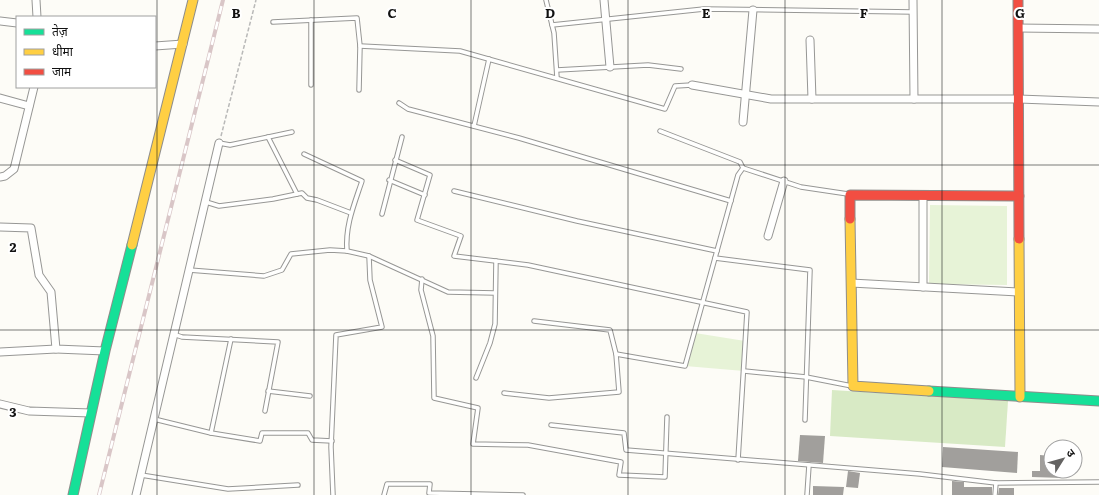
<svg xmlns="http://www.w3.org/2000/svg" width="1099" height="495" font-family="Literata,'Noto Sans Devanagari',serif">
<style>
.green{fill:#e7f3d7}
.forest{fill:#d8eac5}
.building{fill:#a19f9c}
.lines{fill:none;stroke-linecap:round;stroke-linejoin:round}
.lane-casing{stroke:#979795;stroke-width:5.5}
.street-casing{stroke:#979795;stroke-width:9}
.fast-casing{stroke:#8e8d8b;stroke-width:11}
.slow-casing{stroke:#8e8d8b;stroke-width:11}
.jam-casing{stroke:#8e8d8b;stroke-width:11}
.path{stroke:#b9b9b8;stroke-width:1.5;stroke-dasharray:4 2;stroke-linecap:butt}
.lane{stroke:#fffffe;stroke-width:3.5}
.street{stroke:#fffffe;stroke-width:7}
.fast{stroke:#16e098;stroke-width:9}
.slow{stroke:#ffcf43;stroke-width:9}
.jam{stroke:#f24e42;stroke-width:9}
.rail-casing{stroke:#d9c6c7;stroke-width:4}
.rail{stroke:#fff;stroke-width:2.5;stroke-dasharray:8;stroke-linecap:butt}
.grid{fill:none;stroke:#111;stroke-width:1;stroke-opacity:0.55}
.grid-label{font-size:13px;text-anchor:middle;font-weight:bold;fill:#111;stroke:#fff;stroke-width:4;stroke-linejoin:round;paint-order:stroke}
</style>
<rect width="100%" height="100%" fill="#fdfcf7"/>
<g class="green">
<polygon points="930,205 1007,206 1007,285 929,284"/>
<polygon points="695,333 745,341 744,371 685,366"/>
</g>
<polygon class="forest" points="832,390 1008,401 1005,447 830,436"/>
<g class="building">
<polygon points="800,435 825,436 823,463 798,461"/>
<polygon points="943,447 1018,452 1017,473 942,467"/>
<polygon points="1040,455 1051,456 1051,471 1064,471 1063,478 1032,477 1032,471 1040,471"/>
<polygon points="848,471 860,473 858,488 846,487"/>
<polygon points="952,481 964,482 964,487 992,487 992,495 952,495"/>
<polygon points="813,486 844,487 843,495 813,495"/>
<polygon points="999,488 1014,488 1014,495 998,495"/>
</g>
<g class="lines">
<defs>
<g id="lane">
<polyline points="546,0 554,33 557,78"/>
<polyline points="273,22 357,18 360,46 359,90"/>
<polyline points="552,25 704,9 913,12"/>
<polyline points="360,46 460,51 665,109 675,86 692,85"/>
<polyline points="557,70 648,65 681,69"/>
<polyline points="311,85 311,20"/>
<polyline points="399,103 408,109 519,138 731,201"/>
<polyline points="474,126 489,59"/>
<polyline points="660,131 740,162 743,168 801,187 848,194"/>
<polyline points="268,137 297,194"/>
<polyline points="219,143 230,145 292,132"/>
<path d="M304,154L362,181C354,205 345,226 347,251"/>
<polyline points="395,160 430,175 417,220 461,236 454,256 528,265 747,312 738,460"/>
<polyline points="389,180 425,195"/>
<polyline points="454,191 577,221 717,251"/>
<polyline points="206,202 219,206 273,199 302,193 307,198 317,200 351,213"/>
<polyline points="382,214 402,137"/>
<polyline points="715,258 810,270 805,420"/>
<polyline points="189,270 264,276 282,270 291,254 330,250 347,251 369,256 448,292 495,293"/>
<polyline points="422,279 421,290 433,336 434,398 478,408 473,444 528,445 621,462 619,475 665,477 667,417"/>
<polyline points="173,334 182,337 278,342 265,411"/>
<polyline points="616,354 685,366 738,175 743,168"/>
<polyline points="744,371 806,377 852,386"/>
<polyline points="476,378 490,343 495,324 496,261"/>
<polyline points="268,391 310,396"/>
<polyline points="504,393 549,398 619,392 616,354 610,330 534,321"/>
<polyline points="154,419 211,433 260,441 262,433 308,433 312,440 332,441"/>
<polyline points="551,425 624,433 626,450 920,474 996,483 1099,482"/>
<polyline points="211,433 231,339"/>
<polyline points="141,475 228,489 298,485"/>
<polyline points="333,495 331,447 336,335 382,327 370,280 369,256"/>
<polyline points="384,495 387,484 430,484 429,493 523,495"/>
<polyline points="807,495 809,465"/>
<polyline points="995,495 996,483"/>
</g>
<g id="street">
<polyline points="36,0 37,17"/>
<polyline points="604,0 610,67"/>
<polyline points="913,0 914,99"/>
<polyline points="0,21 17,23"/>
<polyline points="1018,28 1099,29"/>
<polyline points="810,40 812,99"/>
<polyline points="155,46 183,44"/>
<polyline points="692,85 771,99 1019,99 1099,102"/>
<polyline points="0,98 29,106"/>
<polyline points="743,122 753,10"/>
<polyline points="0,177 5,176 14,169 34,87"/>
<polyline points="0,227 31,228 39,275 51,292 56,349 105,351"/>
<polyline points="768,236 784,181"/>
<polyline points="851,283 1019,292"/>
<polyline points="923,287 923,195"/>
<polyline points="0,352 56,349"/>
<polyline points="0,404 29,411 91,413"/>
<polyline points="136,495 219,143"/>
</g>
<g id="fast">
<polyline points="929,391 1099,401"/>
<polyline points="73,495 105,351 132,245"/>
</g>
<g id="slow">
<polyline points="850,219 853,386 929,391"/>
<polyline points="1019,239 1020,397"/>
<polyline points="132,245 193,0"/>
</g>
<g id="jam">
<polyline points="1018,0 1019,239"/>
<polyline points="850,219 850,195 1019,196"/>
</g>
</defs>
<use href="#lane" class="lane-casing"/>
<use href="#street" class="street-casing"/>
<use href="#fast" class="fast-casing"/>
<use href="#slow" class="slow-casing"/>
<use href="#jam" class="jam-casing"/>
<polyline class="path" points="221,136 256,0"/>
<use href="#lane" class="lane"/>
<use href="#street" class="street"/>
<use href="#fast" class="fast"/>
<use href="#slow" class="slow"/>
<use href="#jam" class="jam"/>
<defs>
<polyline id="rail" points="99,495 223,0"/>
</defs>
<use href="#rail" class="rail-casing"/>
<use href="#rail" class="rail"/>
</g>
<path class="grid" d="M157,0V495M314,0V495M471,0V495M628,0V495M785,0V495M942,0V495M0,165H1099M0,330H1099"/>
<g class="grid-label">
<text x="236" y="18">B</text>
<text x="392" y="18">C</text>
<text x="550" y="18">D</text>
<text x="706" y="18">E</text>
<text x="864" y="18">F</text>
<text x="1020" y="18">G</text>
<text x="13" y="252">2</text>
<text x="13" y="417">3</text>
</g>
<rect x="16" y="16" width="140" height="72" fill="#ffffff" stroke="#a0a0a0"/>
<rect x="24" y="29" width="20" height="6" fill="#16e098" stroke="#a0a0a0"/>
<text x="52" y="36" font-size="12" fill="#111111">तेज़</text>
<rect x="24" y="49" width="20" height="6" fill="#ffcf43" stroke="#a0a0a0"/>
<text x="52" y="56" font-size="12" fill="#111111">धीमा</text>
<rect x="24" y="69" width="20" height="6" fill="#f24e42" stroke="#a0a0a0"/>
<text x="52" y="76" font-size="12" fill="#111111">जाम</text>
<g transform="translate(1063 459) rotate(53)"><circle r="19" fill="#ffffff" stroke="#a0a0a0"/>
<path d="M0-3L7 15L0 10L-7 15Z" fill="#646362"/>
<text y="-6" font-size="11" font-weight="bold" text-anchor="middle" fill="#111111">उ</text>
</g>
</svg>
